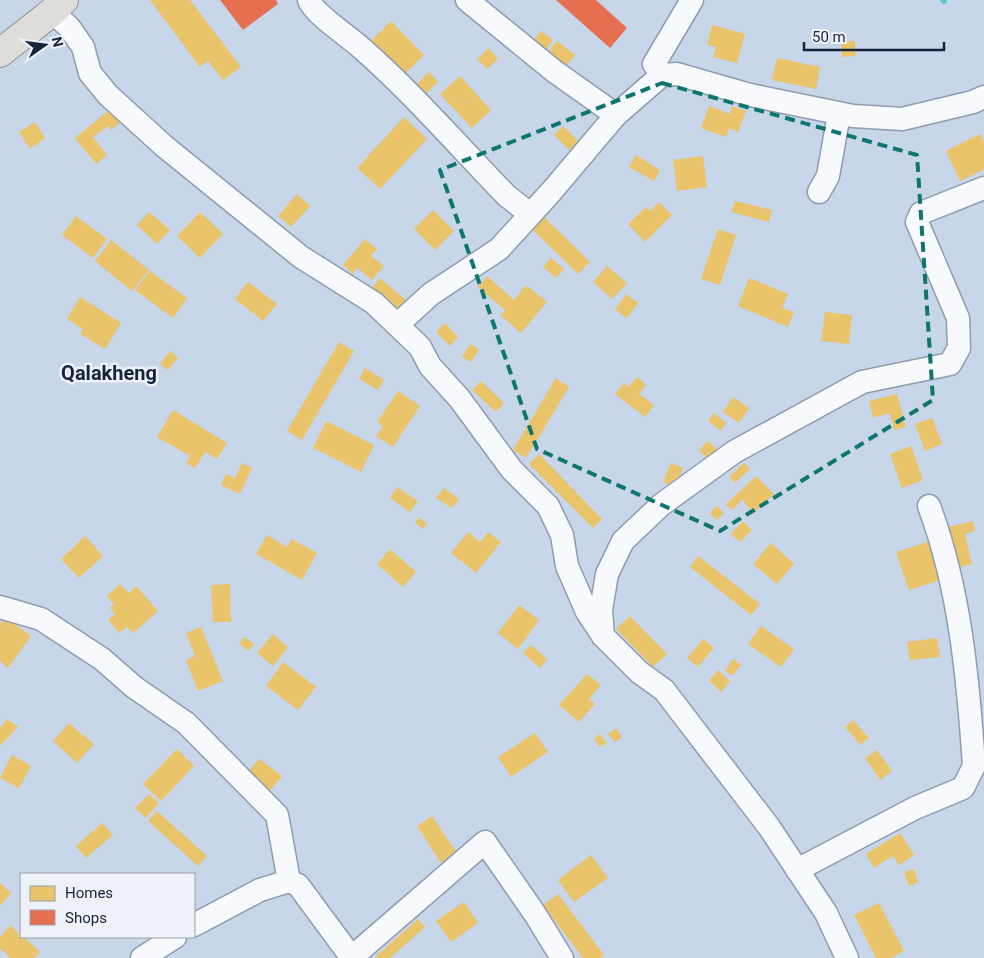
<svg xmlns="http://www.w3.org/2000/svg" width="984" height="958" font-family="Roboto,sans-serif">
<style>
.homes{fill:#e9c46a}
.shops{fill:#e76f51}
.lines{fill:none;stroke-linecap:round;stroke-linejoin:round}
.stream{stroke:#54c9d2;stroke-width:5.5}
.minor-casing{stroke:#8e9caf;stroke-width:25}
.major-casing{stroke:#909190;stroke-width:30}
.minor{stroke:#f7f9fc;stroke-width:22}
.major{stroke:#deddd9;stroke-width:28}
.marked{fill:none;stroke:#0f766e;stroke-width:4;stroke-dasharray:10 6;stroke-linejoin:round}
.labels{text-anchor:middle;stroke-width:5;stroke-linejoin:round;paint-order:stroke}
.district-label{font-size:20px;font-weight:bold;fill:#15243c;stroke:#eef2f8}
</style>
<rect width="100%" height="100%" fill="#c8d6ea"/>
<g class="homes">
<polygon points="150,0 190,0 241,67 223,80 208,61 200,67"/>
<polygon points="391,21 424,55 402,77 369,43"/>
<polygon points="712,25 745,34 737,63 713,57 716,47 707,45"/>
<polygon points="541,31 553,40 545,51 533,41"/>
<polygon points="557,41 575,55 564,68 546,54"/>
<polygon points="855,41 855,56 842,57 841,42"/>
<polygon points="489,48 498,59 487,69 477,59"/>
<polygon points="777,58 820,67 816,89 772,80"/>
<polygon points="429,72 438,82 420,99 411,90"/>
<polygon points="460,76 491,110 472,128 440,94"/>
<polygon points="709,106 730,114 732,106 746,111 738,132 729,128 726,137 701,128"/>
<polygon points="113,107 123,120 111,130 108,126 93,137 107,155 96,164 75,138"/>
<polygon points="404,117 427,139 380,189 357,168"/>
<polygon points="35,122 45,138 30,149 19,132"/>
<polygon points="563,126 578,141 569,150 554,135"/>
<polygon points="980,134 984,142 984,169 960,181 946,151"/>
<polygon points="636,155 660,170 654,181 629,167"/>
<polygon points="703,156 707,187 677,191 673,160"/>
<polygon points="297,194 310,206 291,227 278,216"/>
<polygon points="735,201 772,210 769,222 731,212"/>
<polygon points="659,202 672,215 645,242 628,224 646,207 650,211"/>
<polygon points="433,210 454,231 435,250 414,229"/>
<polygon points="149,212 170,230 157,244 137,225"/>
<polygon points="200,212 223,234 200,258 177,236"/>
<polygon points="540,213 590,262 578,274 528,225"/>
<polygon points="76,216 107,239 93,258 62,235"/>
<polygon points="718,229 736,235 720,285 701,279"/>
<polygon points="365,239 377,249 371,256 384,266 372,280 357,268 353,274 343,265"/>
<polygon points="111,240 149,270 132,291 95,261"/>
<polygon points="551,258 564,269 556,278 543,267"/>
<polygon points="607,266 627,283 612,299 593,282"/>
<polygon points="150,271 187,298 173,318 135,290"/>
<polygon points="487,276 514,300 526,285 547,302 521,333 500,315 505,310 478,287"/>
<polygon points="380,278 406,300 398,310 372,288"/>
<polygon points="749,278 788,294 782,308 794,312 788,327 738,306"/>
<polygon points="248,282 277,304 263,321 235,299"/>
<polygon points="626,294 638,303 627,318 615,310"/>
<polygon points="80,297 121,323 105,349 80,334 83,329 67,319"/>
<polygon points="825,312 852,315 849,344 821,341"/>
<polygon points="445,323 458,337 450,346 436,332"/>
<polygon points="339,342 354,351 302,440 287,431"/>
<polygon points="470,344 479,349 471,362 462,357"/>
<polygon points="170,351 178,358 168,370 160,364"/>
<polygon points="365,368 384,380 378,390 359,379"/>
<polygon points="637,377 646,385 639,394 654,405 645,417 615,394 624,383 629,387"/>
<polygon points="556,378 569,387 526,458 513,450"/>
<polygon points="481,381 504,403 496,412 472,390"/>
<polygon points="398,391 420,406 393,447 376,436 383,426 377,422"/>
<polygon points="897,394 906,427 894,430 890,413 873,418 869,401"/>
<polygon points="733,397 749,408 739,423 723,412"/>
<polygon points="173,410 227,443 217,459 205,452 195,468 186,463 190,456 157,437"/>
<polygon points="714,413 726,423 721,431 708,421"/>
<polygon points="932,418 942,444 925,451 915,424"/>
<polygon points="326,421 374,445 361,472 313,448"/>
<polygon points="707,441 722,453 715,463 699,451"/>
<polygon points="911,446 923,480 902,488 890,454"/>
<polygon points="539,454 602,519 593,528 529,464"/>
<polygon points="242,463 252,468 240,494 221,485 226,474 235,478"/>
<polygon points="671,463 683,468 675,487 663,482"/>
<polygon points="744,463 750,469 735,483 729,477"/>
<polygon points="756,476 774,494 754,513 742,500 732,510 726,504"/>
<polygon points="397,487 418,501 410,512 390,498"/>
<polygon points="444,488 459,499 452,508 436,498"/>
<polygon points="717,506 724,513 717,520 710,513"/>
<polygon points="419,517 427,524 423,529 415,523"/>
<polygon points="743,521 752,530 740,542 731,534"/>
<polygon points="973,521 975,531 965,534 972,564 957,568 948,527"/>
<polygon points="468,532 480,542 488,532 501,542 476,573 451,553"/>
<polygon points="267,535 287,547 292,539 317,553 302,580 256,554"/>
<polygon points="85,536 103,556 79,578 61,559"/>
<polygon points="928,542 940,580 909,590 896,552"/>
<polygon points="771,543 794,564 777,584 753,564"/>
<polygon points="390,549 416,572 403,587 377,564"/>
<polygon points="698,556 760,604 751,615 690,567"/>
<polygon points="120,584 129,593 136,586 158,611 133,633 127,627 119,633 108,620 115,614 110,608 114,605 107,596"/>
<polygon points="230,584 231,622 213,622 211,585"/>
<polygon points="519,605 539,620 518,649 498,633"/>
<polygon points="630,616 667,654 653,667 616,629"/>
<polygon points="5,617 31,636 8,668 0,661 0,624"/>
<polygon points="761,626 794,649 781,667 748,644"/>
<polygon points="201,627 223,681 198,691 186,660 195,656 186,633"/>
<polygon points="273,634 288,647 273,666 257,653"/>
<polygon points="244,637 254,644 249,651 239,644"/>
<polygon points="937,638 940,657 910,660 907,642"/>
<polygon points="703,639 714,648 698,667 687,658"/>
<polygon points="531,645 547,659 540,668 523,653"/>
<polygon points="733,659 741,665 732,676 725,671"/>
<polygon points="283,662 316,687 298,710 266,686"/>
<polygon points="718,670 730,681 721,692 709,681"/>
<polygon points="587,674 601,685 589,699 595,704 579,722 559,705"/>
<polygon points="7,719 18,727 0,746 0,728"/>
<polygon points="853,720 869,738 860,745 845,727"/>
<polygon points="69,723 94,744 77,763 53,741"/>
<polygon points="616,728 622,737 615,742 608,734"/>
<polygon points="535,733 548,752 511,777 498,757"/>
<polygon points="600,734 607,743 600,747 594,739"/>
<polygon points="177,749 194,766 161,801 143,784"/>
<polygon points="877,750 892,771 880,780 865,758"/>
<polygon points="12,755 31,766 19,788 0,778"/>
<polygon points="259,759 282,776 270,791 247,773"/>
<polygon points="149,794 159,803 146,818 135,808"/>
<polygon points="157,811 207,856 198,866 148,821"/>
<polygon points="432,816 456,852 441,863 417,826"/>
<polygon points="102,823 113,835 86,858 76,846"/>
<polygon points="900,833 914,855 899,865 893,856 874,868 866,854"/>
<polygon points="591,855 608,878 574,902 558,880"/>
<polygon points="914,869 918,882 909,886 904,872"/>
<polygon points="0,883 11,893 0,906"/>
<polygon points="558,894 604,955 600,958 583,958 543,905"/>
<polygon points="464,902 478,923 451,942 436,921"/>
<polygon points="879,903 904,951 891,958 876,958 854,915"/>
<polygon points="418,919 425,927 390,958 374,958"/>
<polygon points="11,925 21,937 24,937 40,952 34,958 10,958 0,948 0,937"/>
</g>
<g class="shops">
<polygon points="220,0 276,0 278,4 243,30"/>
<polygon points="556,0 596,0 627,28 610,48"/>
</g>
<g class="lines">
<polyline class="stream" points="943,0 944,1"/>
<defs>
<g id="minor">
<path d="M309,0C313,13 348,36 359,46C412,92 458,146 507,196L530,214"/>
<polyline points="467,0 554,71 616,115"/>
<polyline points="52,12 69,27 83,47 90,73 108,95 164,146 301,257 374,303 420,347 430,366 459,398 512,470 548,506 562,535 567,566 587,612 603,636 639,672 664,690 769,827 826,913 847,958"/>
<polyline points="662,75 654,64 692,0"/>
<polyline points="819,192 828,176 839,114"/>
<polyline points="398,324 431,294 499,249 551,192 616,115 662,75 677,74 750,95 853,116 902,119 973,102 984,97"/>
<polyline points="0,607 41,619 102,659 134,687 186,723 277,815 289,881 298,885 352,958"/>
<polyline points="603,636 601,610 607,574 623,541 661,505 734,452 862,382 950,364 959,348 958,318 917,222 921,213 984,188"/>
<path d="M797,870L915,808L963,788L974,766C968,678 960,589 929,506"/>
<polyline points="194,925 260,890 289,881"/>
<polyline points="142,958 175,937"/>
<polyline points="351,958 485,842 535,914 562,958"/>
</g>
<polyline id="major" points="0,53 52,12 64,0"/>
</defs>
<use href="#minor" class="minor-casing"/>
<use href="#major" class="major-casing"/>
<use href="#minor" class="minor"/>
<use href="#major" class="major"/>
</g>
<path class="marked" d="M662,83L917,155L933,400L720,531L537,449L440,170Z"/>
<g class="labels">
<g class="district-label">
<text x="109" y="380">Qalakheng</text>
</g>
</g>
<rect x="20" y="873" width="175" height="65" fill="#eef2f8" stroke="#97a0ad"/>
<rect x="30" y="886" width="25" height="15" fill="#e9c46a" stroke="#97a0ad"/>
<text x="65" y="898" font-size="15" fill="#15243c">Homes</text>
<rect x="30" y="910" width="25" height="15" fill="#e76f51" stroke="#97a0ad"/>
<text x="65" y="923" font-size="15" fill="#15243c">Shops</text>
<g transform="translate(45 45) rotate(76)" stroke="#eef2f8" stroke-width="4" paint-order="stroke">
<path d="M0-4L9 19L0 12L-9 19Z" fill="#15243c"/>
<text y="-8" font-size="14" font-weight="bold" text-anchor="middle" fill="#15243c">N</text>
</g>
<path d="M804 42v8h140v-8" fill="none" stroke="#15243c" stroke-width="2.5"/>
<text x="812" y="42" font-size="15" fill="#15243c" stroke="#eef2f8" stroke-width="4" paint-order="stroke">50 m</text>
</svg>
